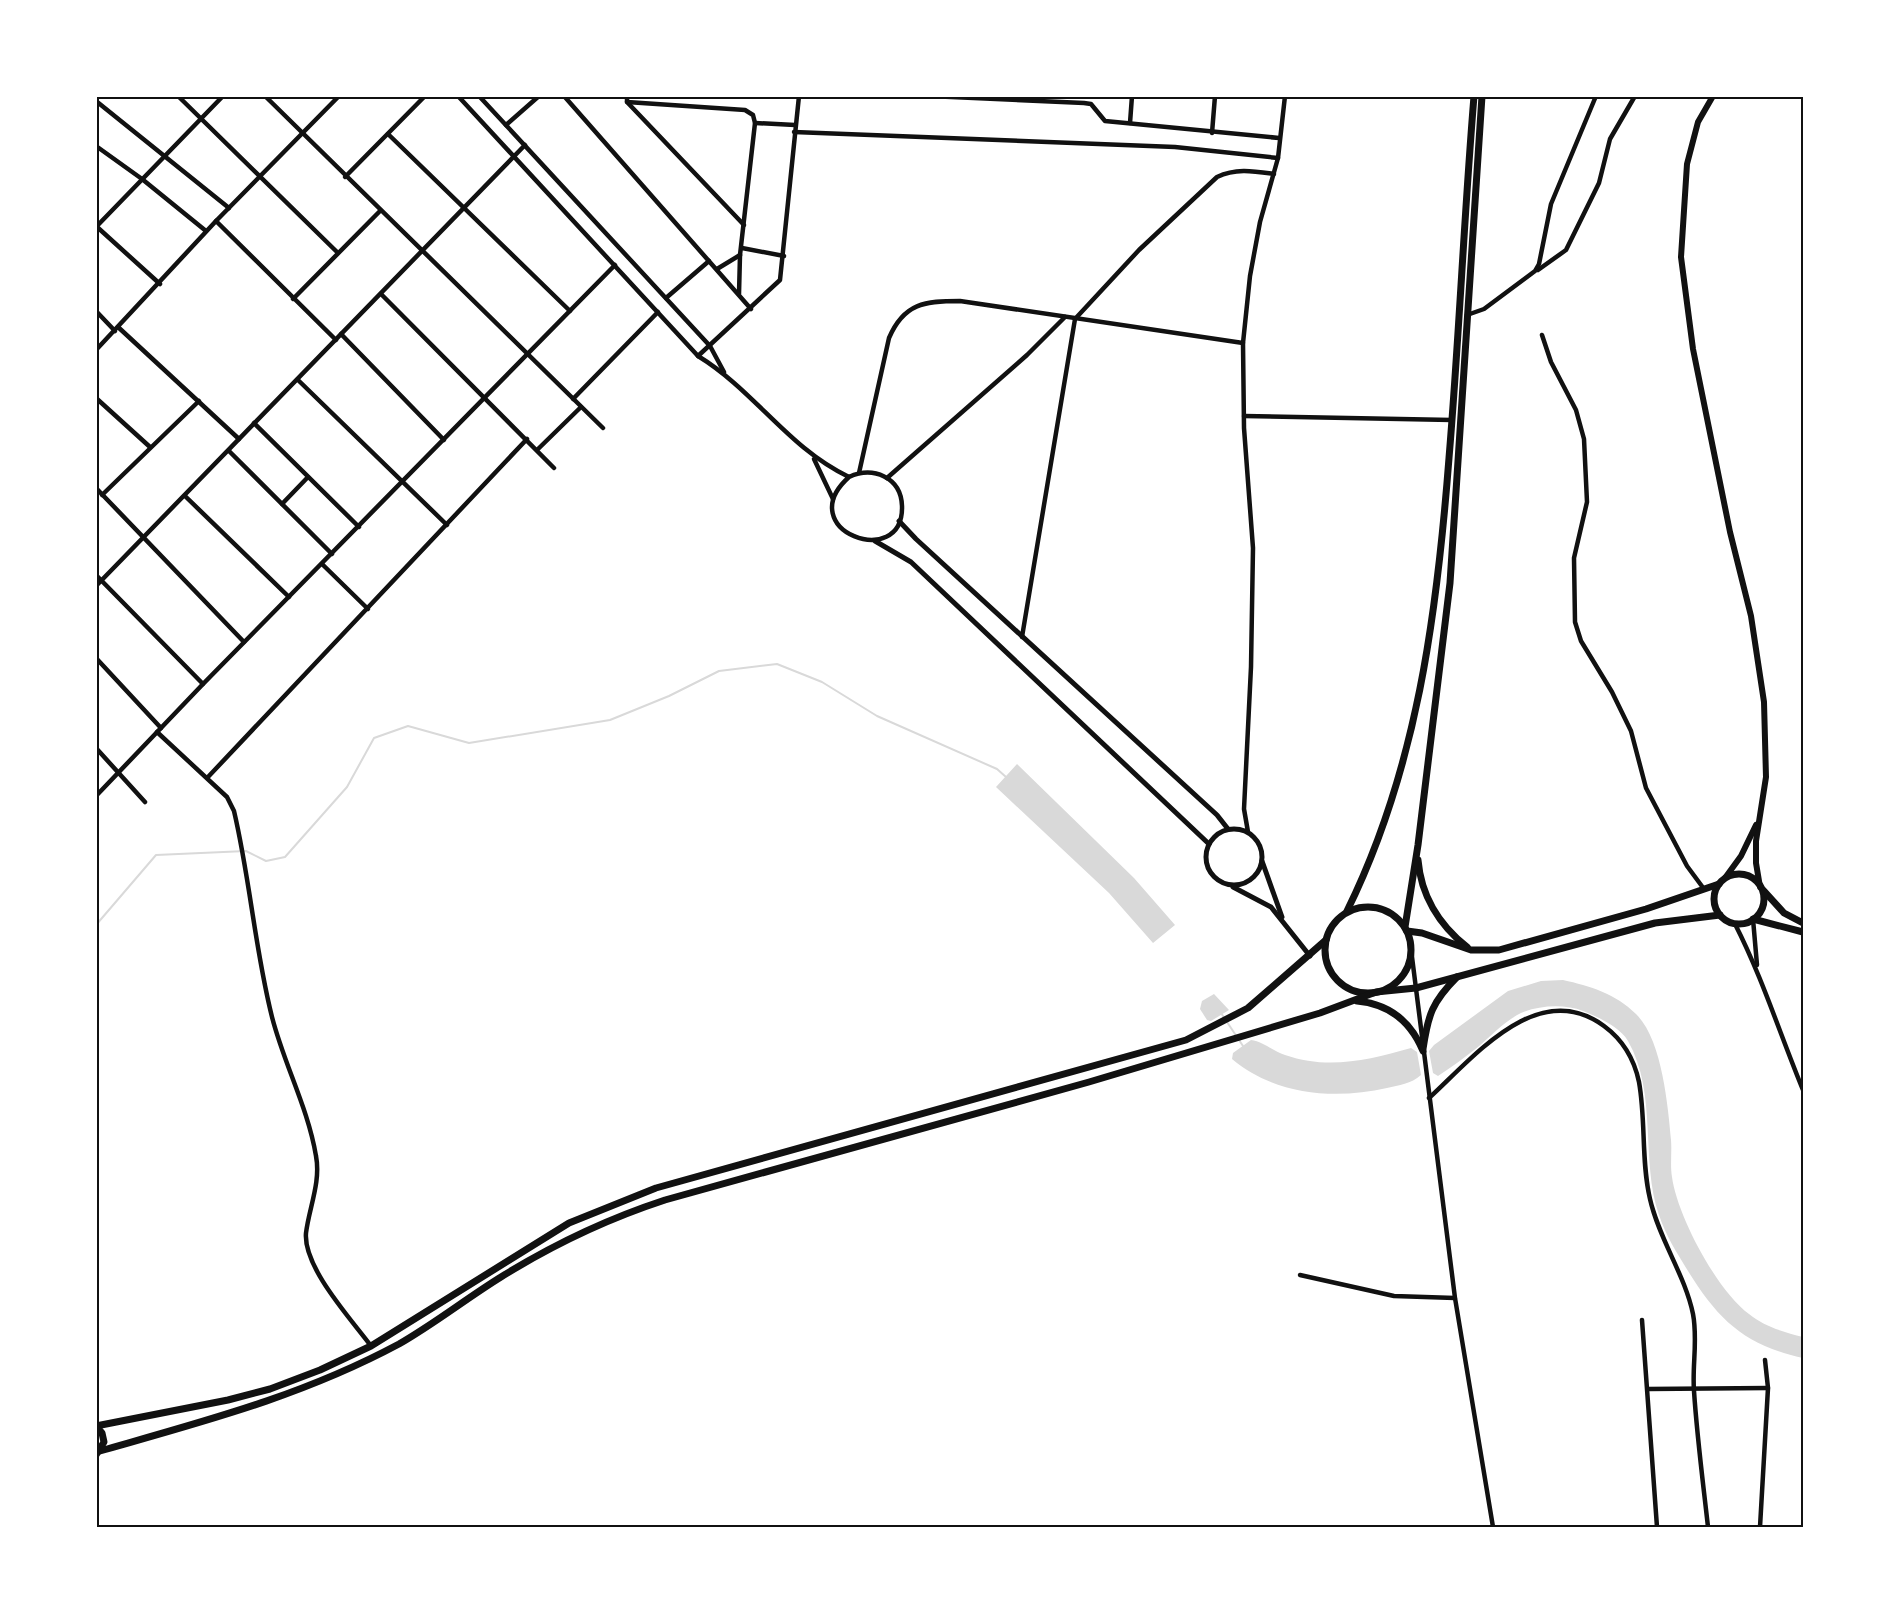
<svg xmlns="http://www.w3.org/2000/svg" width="1899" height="1623" font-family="'Zilla Slab',serif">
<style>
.water{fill:#d9d9d9}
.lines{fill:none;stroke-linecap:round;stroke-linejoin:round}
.stream{stroke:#d9d9d9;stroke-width:2}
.minor{stroke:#111;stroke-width:4.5}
.tertiary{stroke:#111;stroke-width:5}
.secondary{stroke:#111;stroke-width:6}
.trunk{stroke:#111;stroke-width:7}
.neatline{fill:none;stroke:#111;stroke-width:2}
</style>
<rect width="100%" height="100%" fill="#fff"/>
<g class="water">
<polygon points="1017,764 1134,878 1175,925 1153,943 1109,893 996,787"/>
<path d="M1563,980C1590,986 1616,994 1636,1014C1662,1039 1668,1106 1671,1140C1672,1152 1670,1165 1672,1177C1677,1215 1717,1291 1749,1314C1765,1327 1784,1332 1803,1337V1358C1745,1345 1719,1321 1688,1271C1677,1253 1666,1236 1659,1215C1640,1160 1658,1094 1628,1041C1620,1027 1598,1017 1583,1011C1565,1004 1540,1005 1521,1013C1505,1021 1492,1035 1478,1047C1465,1057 1452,1067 1438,1076L1433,1073L1429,1051L1434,1045L1508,991L1541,981Z"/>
<polygon points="1214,994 1229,1010 1211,1021 1207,1020 1200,1009 1202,1001"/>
<path d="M1251,1040C1264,1042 1273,1051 1285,1055C1328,1070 1369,1060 1411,1048L1417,1052L1421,1075C1411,1084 1399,1085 1387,1088C1334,1100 1275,1095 1232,1059L1233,1053Z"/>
</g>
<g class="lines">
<g class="stream">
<polyline points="96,925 156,855 246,851 266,861 285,857 347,787 374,738 408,726 469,743 610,720 669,696 719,671 777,664 822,682 877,716 997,769 1006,777"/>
<polyline points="1221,1013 1243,1046"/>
</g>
<g class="minor">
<polyline points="178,96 337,252"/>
<polyline points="265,96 603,428"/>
<path d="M458,96L698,356C755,391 788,448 849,477C873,466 901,477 902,506C904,572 790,530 849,477"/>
<polyline points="479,96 710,346 724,372"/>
<polyline points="564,96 751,309"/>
<polyline points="627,96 627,102 744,225"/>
<polyline points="929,96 1084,103 1091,104 1105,121 1279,138"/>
<polyline points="96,101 229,208"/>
<polyline points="627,102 745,110 753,115 755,123 740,255 739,294"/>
<polyline points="755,123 795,125"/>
<polyline points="1130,123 1132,96"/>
<polyline points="506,125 539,96"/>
<polyline points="794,132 1175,147 1278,158"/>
<polyline points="1212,133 1215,96"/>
<polyline points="388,134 570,311"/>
<polyline points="96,146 142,179 206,231"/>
<polyline points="345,177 425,96"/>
<polyline points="216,221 336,340"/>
<polyline points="96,226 160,284"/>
<polyline points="96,227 223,96"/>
<polyline points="742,248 784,256"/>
<polyline points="717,269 740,255"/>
<polyline points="1538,270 1566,250 1599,183 1610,139 1635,96"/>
<polyline points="382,295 554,468"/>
<polyline points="666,298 709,261"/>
<polyline points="293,299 380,211"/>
<polyline points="96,311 115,331"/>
<polyline points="1467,315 1484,309 1535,271 1539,264 1551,204 1596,96"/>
<polyline points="118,327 239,439"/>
<polyline points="341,334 444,440"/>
<polyline points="1542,335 1551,362 1576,410 1584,439 1587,502 1574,558 1575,622 1581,641 1612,692 1631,731 1646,788 1687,866 1704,889"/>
<polyline points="96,350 216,221 339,96"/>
<polyline points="698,356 780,280 799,96"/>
<polyline points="298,380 447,525"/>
<polyline points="96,398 150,447"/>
<polyline points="573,399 658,312"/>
<polyline points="1244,416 1452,420"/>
<polyline points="254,423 359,527"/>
<polyline points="537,450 581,407"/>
<polyline points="229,451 332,554"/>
<polyline points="814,459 833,499"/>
<path d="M859,473L889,338C904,303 925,301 960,301L1243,343"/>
<polyline points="887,478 1027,355 1065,317"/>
<polyline points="96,488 244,642"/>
<polyline points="102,495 199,401"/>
<polyline points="185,496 289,597"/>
<polyline points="282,504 308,477"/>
<polyline points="322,564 368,609"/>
<polyline points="96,575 203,684"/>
<polyline points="96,586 525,145"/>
<path d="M1022,637L1075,319L1139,250L1217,177C1236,168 1253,171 1274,174"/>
<polyline points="96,658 161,728"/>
<path d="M157,732L227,797L234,811C250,879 255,950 272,1017C284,1064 308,1108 316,1156C321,1182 309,1208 306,1233C303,1267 351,1319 371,1346"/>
<polyline points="96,748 145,802"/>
<polyline points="208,777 527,439"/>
<polyline points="96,796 203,684 615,265"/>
<polyline points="1248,832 1244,809 1251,667 1253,548 1244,428 1243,343 1250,276 1260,222 1278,158 1285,96"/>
<polyline points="1753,919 1757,965"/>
<path d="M1735,924C1762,977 1780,1034 1803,1090"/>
<polyline points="1411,949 1455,1298 1493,1527"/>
<path d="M1429,1098C1474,1057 1538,977 1604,1026C1623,1040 1634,1058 1639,1082C1646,1121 1641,1161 1650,1199C1659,1239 1685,1275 1693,1314C1698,1340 1692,1365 1694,1391C1697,1437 1703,1482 1708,1527"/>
<polyline points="1300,1275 1394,1296 1455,1298"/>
<polyline points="1642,1320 1657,1527"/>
<polyline points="1648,1389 1768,1388"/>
<polyline points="1760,1527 1768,1388 1765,1360"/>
</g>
<g class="tertiary">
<polyline points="899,521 916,539 1217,815 1228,829"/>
<polyline points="875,541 911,562 1209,844"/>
<circle cx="1234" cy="857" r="28"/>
<polyline points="1262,861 1282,917"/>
<polyline points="1233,887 1271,907 1310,956"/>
</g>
<g class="secondary">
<polyline points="1713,96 1698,122 1687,164 1681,257 1693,349 1730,532 1751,616 1764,702 1766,777 1756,841 1756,863 1760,887"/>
<polyline points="1725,878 1741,856 1756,825"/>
</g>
<g class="trunk">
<path d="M1418,860C1421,895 1439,925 1467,947"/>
<circle cx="1739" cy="899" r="25"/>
<polyline points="1764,891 1784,913 1803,923"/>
<circle cx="1368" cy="950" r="43"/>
<path d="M1347,911C1417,769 1437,614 1449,458C1459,338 1464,217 1474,96"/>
<polyline points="1753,919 1803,932"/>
<polyline points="1405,927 1418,845 1450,583 1482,96"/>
<polyline points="1407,931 1422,933 1471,950 1499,950 1646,909 1719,884"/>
<path d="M1357,1001C1389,1004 1411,1022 1423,1051"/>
<path d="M1423,1049C1428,1015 1432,1002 1457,977"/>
<polyline points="96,1426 228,1400 270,1389 320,1370 371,1346 569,1223 656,1188 1186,1040 1248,1008 1326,940"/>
<polyline points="96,1426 102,1433 104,1442 96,1455"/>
<path d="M100,1451C205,1421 302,1396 399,1344C434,1324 467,1298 501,1277C554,1244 607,1219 665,1200L1089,1082L1320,1013L1376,992L1416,988L1655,923L1720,915"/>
</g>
</g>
<rect width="1899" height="1623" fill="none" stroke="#ffffff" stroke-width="195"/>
<rect x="98" y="98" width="1704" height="1428" class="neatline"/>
</svg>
